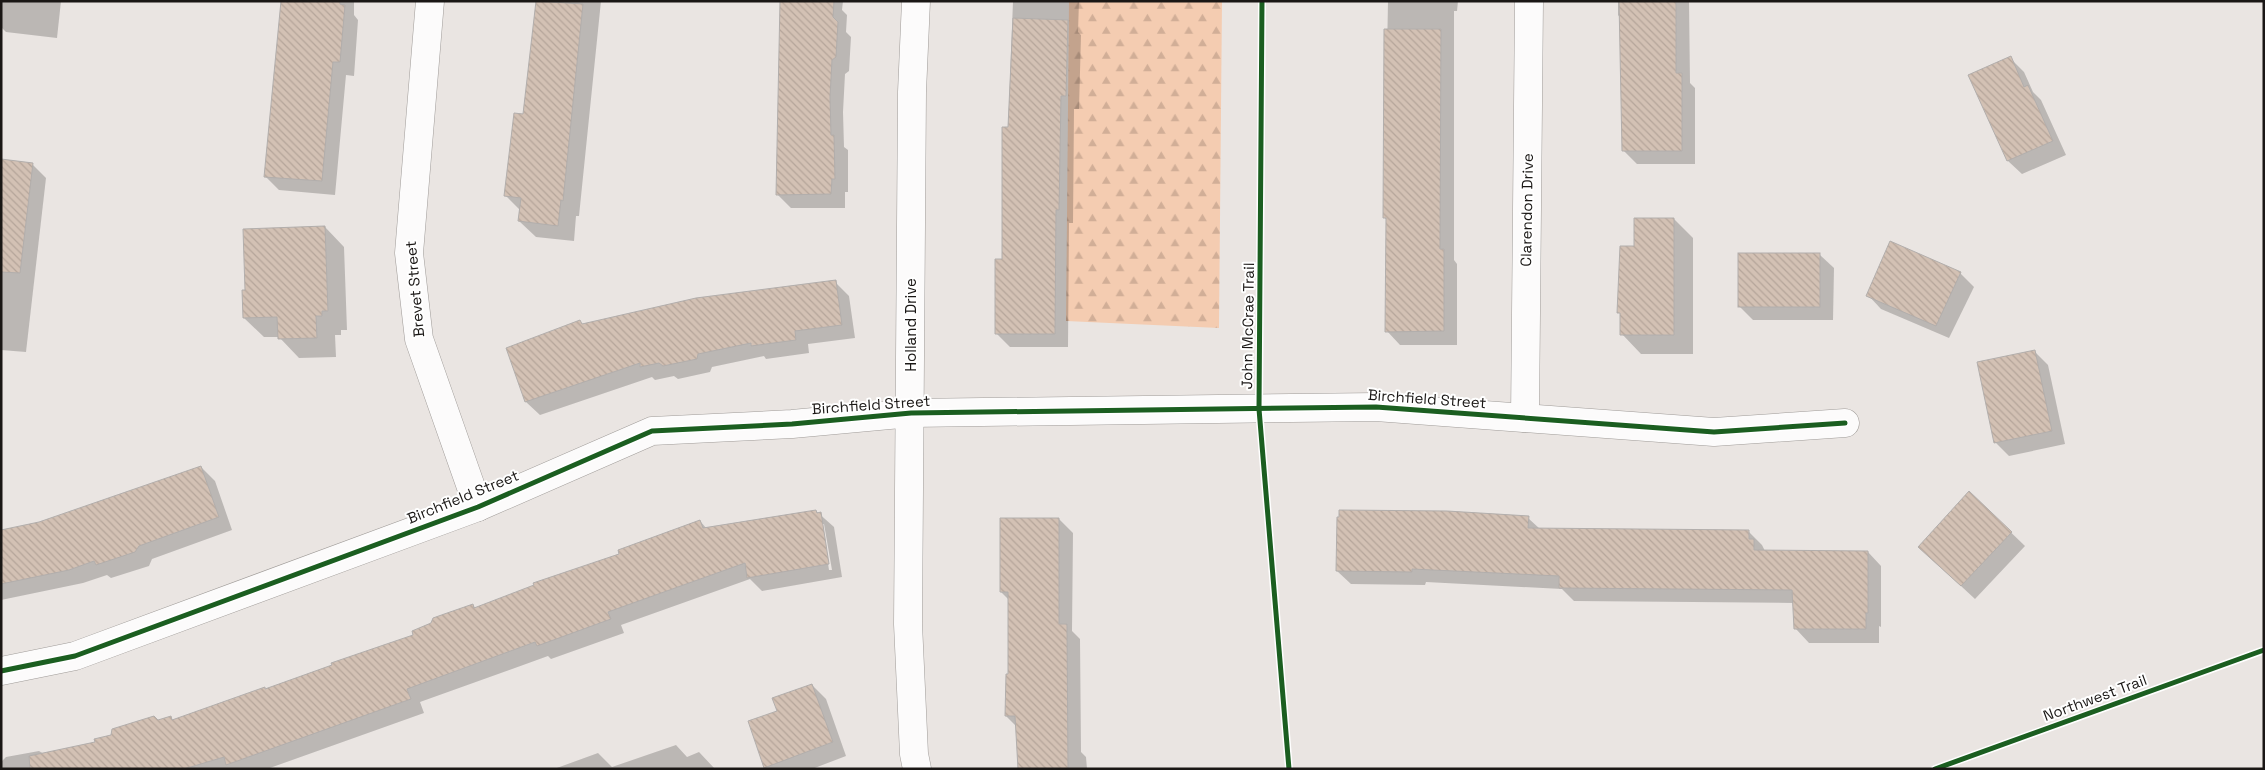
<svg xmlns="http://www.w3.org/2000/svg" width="2265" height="770" font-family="'Space Grotesk',sans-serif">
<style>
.forest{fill:url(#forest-firs)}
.shadow{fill:#0003;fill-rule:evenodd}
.building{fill:url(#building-back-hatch);stroke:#b2aeac}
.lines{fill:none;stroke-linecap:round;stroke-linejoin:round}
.minor-casing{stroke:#9f9b98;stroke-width:29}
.minor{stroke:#fcfbfb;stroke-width:28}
.cycleway-casing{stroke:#fff;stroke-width:8}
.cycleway{stroke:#1b5e20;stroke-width:5}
.labels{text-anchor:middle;stroke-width:4;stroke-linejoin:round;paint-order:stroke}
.street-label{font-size:15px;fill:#1a1715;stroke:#fff}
</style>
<defs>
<pattern id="forest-firs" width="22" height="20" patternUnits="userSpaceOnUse" patternTransform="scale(1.25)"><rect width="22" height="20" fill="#f4ccb1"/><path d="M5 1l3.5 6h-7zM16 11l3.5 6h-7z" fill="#d1ae97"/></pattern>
<pattern id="building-back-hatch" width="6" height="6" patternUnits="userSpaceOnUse" patternTransform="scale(1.25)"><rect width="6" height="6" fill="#d3c1b4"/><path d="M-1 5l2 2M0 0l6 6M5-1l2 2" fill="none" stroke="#b5a59a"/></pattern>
</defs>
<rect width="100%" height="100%" fill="#eae5e2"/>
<polygon class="forest" points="1069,1 1222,1 1219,328 1066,321"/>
<g class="shadow">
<polygon points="1,1 61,1 57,38 6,32 1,27"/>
<polygon points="282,1 354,1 354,15 358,20 354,76 346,75 335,195 279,190 265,176"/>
<polygon points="537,1 601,1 579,216 576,216 574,241 536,237 519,221 521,211 506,196 524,116"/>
<polygon points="781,1 843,1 842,10 847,15 846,32 851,37 849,71 845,74 843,112 844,147 848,150 848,192 845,192 845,208 791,208 777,194"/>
<polygon points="1013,1 1079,1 1078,32 1081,35 1079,109 1074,109 1073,223 1069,223 1068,347 1010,347 996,333 1003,260"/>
<polygon points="1388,1 1458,1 1457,11 1454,11 1454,260 1457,264 1457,345 1400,345 1387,331 1387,220 1384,217"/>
<polygon points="1618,1 1689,1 1690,83 1695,88 1695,164 1637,164 1623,150 1621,19 1618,15"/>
<polygon points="2010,58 2024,72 2033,92 2041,100 2066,155 2022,174 2008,161 1970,76"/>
<polygon points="1,160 32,164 46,178 26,352 1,350"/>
<polygon points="1674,219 1693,238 1693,354 1641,354 1622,334 1622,315 1619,312 1635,247"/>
<polygon points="325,227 344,247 347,330 341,330 341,335 335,335 336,357 299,358 279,337 264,337 244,318"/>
<polygon points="1820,255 1834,268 1833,320 1753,320 1739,306"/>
<polygon points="1960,273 1974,287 1949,338 1881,309 1868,295"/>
<polygon points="835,282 849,296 855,338 808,344 809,353 766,359 764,356 712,367 710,372 678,379 674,376 655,380 652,377 540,415 526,402 508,349 580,322 584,325"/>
<polygon points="2034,351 2048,365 2065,444 2009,456 1995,442"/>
<polygon points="201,467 215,481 232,530 152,559 149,566 111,578 107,575 83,583 1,600 1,531 39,523"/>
<polygon points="1969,492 2025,546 1975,599 1933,560"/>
<path d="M816,511L834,527L842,577L762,591L750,579L621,625L624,633L551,659L548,656L420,702L424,713L267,769H1V762L6,757L39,751L44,754L97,743L171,718L174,721L334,666L415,635L473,605L476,609L621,555L700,521L707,529ZM822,524H824L832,570H829Z"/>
<polygon points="1528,518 1540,529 1748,531 1762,545 1765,551 1868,552 1881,566 1881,627 1879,626 1879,643 1809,643 1796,629 1794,603 1574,601 1562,589 1426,582 1425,585 1351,584 1337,571"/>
<polygon points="1059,519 1073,533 1072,631 1080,639 1081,752 1086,757 1087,769 1019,769 1016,726 1006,716 1009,676 1009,600 1001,592"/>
<polygon points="812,685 826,699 846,756 812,769 767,769 765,767 778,711"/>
<polygon points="676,745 687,757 699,752 715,769 554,769 598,753 612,767"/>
</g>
<g class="building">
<polygon points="281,1 340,1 340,4 345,5 340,62 333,62 322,181 264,177"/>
<polygon points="536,1 583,4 563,201 561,200 558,226 518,221 521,198 504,196 514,113 523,114"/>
<polygon points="780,1 834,1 833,17 838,22 836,57 832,60 830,97 831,135 834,135 835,179 832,179 831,194 776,195"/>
<polygon points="1619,1 1676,1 1676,73 1682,73 1682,151 1622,151"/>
<polygon points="1013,18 1068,20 1066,96 1061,96 1059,210 1056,210 1055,334 995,334 995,259 1002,259 1002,127 1008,127"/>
<polygon points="1384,29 1441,29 1440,249 1444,249 1444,331 1385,332 1386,218 1383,218"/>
<polygon points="2011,56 2024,87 2028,85 2053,141 2007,161 1968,75"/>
<polygon points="1,159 33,163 20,273 1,272"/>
<polygon points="1634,218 1674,218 1674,335 1620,335 1620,313 1617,313 1620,246 1634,246"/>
<polygon points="325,226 328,311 322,311 322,316 316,316 317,338 278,339 277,317 243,318 242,290 245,290 243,229"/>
<polygon points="1890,241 1961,272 1936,326 1866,296"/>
<rect x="1738" y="253" width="82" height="54"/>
<polygon points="836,280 842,325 795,331 796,340 751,346 751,343 698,354 697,359 663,366 659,363 640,367 640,363 525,402 506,348 580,320 582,324 696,298"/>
<polygon points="2035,350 2052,431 1994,443 1977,362"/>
<polygon points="201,466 219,517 139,546 135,552 96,565 94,561 69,570 1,584 1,530 39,522"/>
<polygon points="1969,491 2012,532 1961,586 1918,547"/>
<polygon points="816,510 817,513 821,512 829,564 747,578 745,563 608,612 611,619 537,646 535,642 407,689 411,699 226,765 224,757 184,769 30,769 29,756 95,742 94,739 111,735 112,729 154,716 158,720 171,716 172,720 265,687 265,689 332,665 331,663 413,635 412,631 431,623 433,618 450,612 473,604 474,608 534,585 533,583 619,554 618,550 700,520 703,528"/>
<polygon points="1339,510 1447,511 1529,516 1528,528 1749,530 1749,539 1754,539 1754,550 1868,551 1868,613 1866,613 1866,629 1794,629 1792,590 1559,588 1559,576 1412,569 1412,572 1336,571 1337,517 1339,517"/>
<polygon points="1000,518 1059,518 1059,624 1067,624 1068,769 1018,769 1015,716 1005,716 1006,674 1008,674 1008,592 1000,592"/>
<polygon points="812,684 833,742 764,768 748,721 777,711 772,698"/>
</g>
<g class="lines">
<defs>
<g id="minor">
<polyline points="430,1 409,253 419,339 478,507"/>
<polyline points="916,1 912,92 908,624 914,754 917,769"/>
<polyline points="1525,418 1529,1"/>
<polyline points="1,671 75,656 478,507 652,431 792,424 911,413 1376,407 1714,432 1845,423"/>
</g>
</defs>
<use href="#minor" class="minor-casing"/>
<use href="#minor" class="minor"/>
<defs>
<g id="cycleway">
<polyline points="1262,1 1259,409 1289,769"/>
<polyline points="1,671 75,656 478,507 652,431 792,424 911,413 1376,407 1714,432 1845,423"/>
<polyline points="1935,769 2264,650"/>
</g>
</defs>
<use href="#cycleway" class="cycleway-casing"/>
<use href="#cycleway" class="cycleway"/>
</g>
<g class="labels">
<g class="street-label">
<text transform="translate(1527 210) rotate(-89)" y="5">Clarendon Drive</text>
<text transform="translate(415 289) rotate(-95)" y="5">Brevet Street</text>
<text transform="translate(911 325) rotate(-90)" y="5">Holland Drive</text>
<text transform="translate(1248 326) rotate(-89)" y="5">John McCrae Trail</text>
<text transform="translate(1427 399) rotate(4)" y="5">Birchfield Street</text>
<text transform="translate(871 405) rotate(-4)" y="5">Birchfield Street</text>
<text transform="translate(463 497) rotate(-22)" y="5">Birchfield Street</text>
<text transform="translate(2095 698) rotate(-20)" y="5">Northwest Trail</text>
</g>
</g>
<rect width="2265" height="770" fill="none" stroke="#1a1715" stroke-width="5"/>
</svg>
